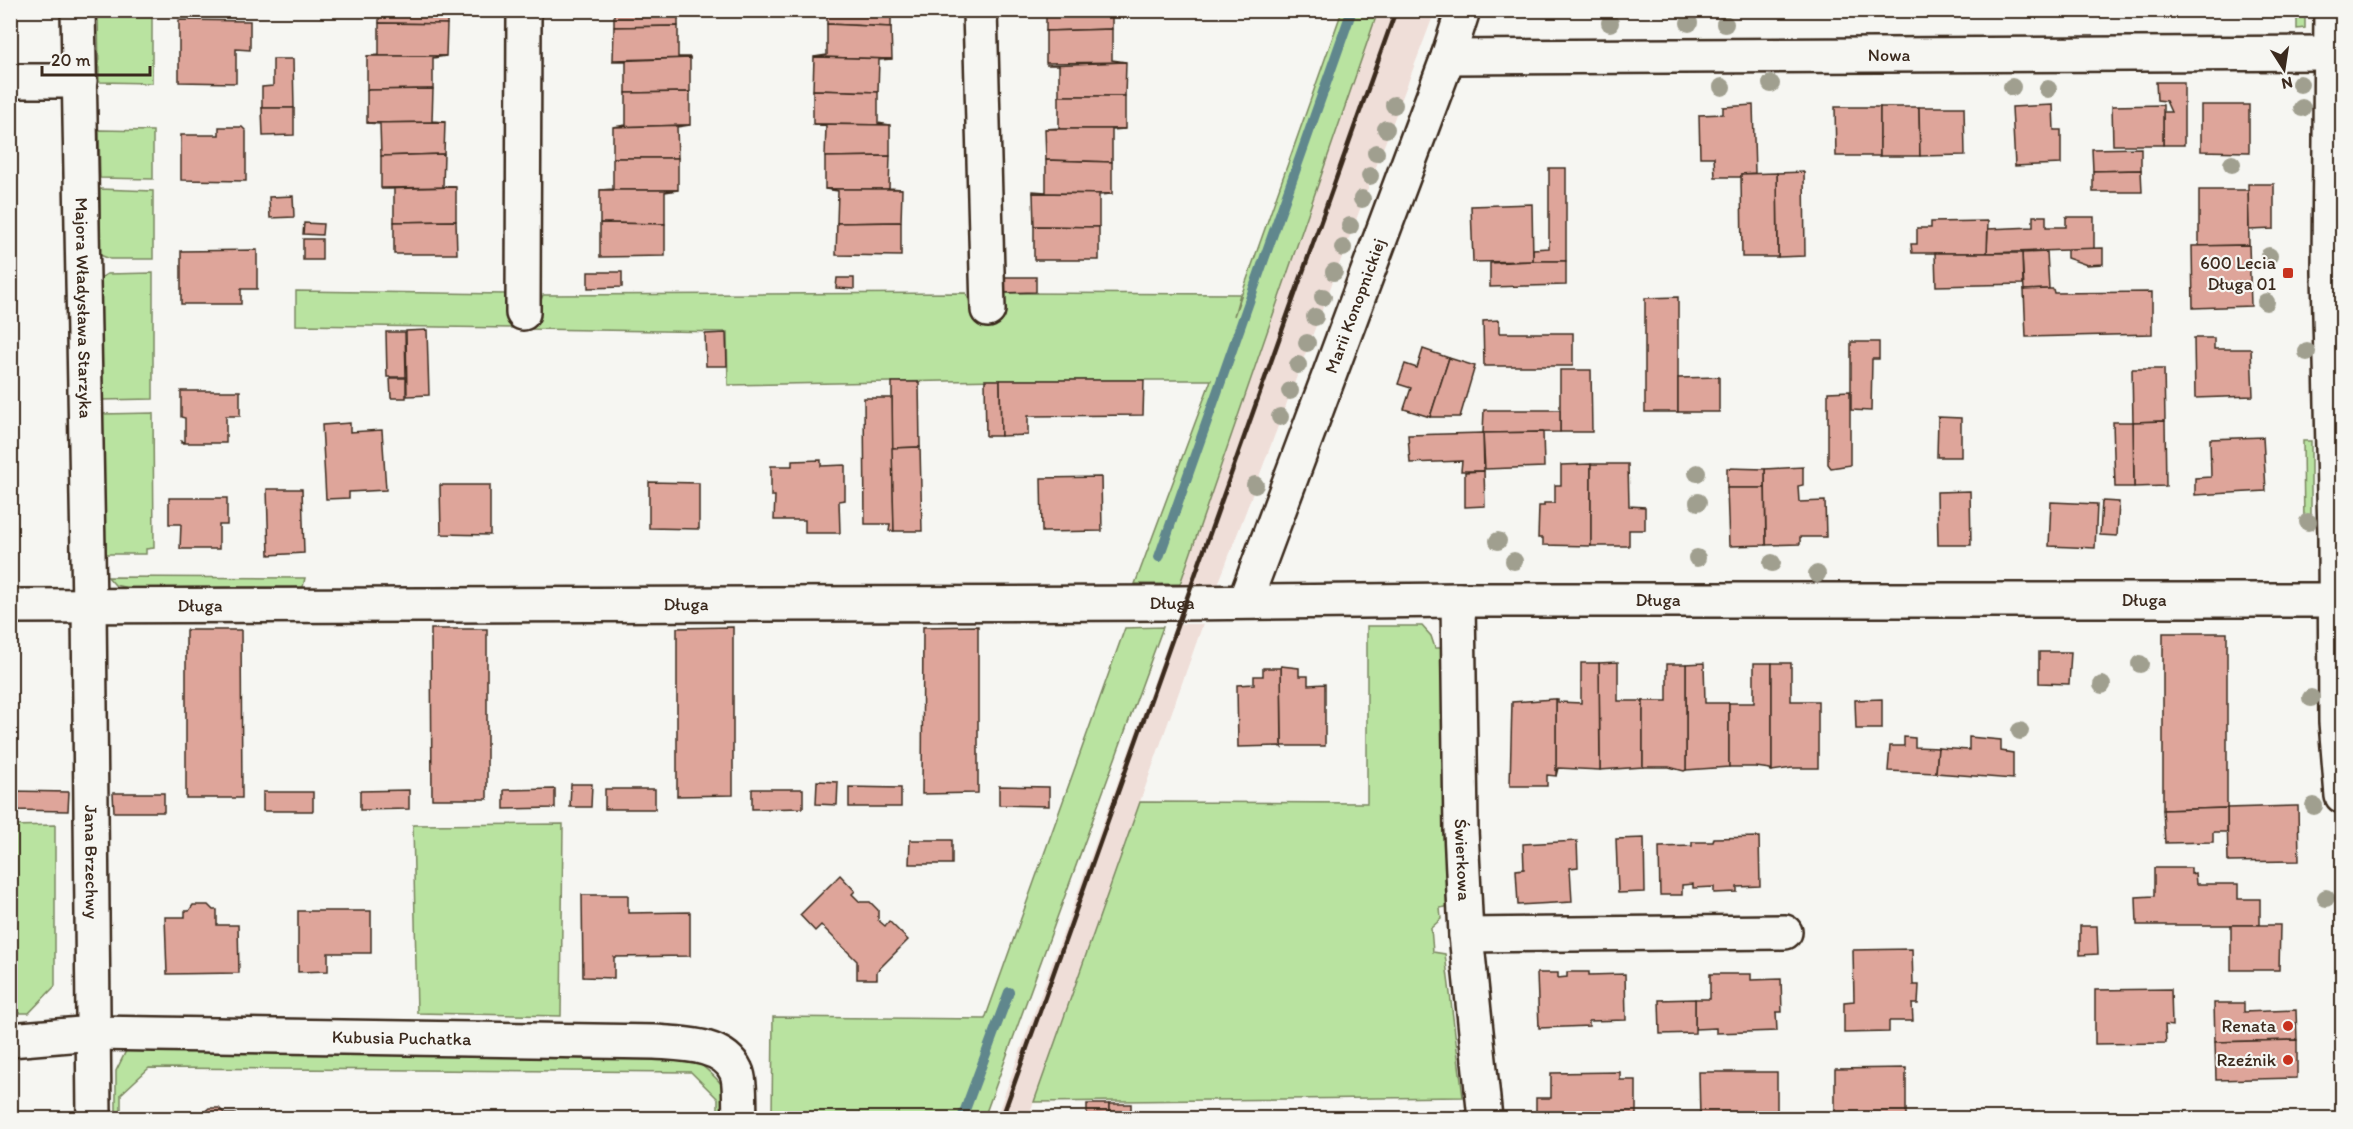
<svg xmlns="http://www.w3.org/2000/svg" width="2353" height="1129" font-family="Itim,sans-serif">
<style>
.built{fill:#efded8}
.green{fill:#b9e3a0;stroke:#7a865f;stroke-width:1.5}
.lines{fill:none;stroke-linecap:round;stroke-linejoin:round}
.stream{stroke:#60878d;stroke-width:10}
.building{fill:#dea59a;stroke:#3b2a1e;stroke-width:1.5}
.street-casing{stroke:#3b2a1e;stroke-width:38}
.secondary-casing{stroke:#3b2a1e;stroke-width:38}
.street{stroke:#f6f6f2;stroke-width:33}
.secondary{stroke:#f6f6f2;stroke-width:33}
.rail{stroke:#3b2a1e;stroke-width:4.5}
.tree{fill:#a09f8f}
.poi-dot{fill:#c8321e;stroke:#f6f6f2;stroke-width:2}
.labels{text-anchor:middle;stroke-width:4.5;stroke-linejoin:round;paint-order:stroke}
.street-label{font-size:18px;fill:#3b2a1e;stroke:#f6f6f2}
.poi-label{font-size:18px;fill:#3b2a1e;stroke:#f6f6f2;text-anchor:end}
</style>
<rect width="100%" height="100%" fill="#f6f6f2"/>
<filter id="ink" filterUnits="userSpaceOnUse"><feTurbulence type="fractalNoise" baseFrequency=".0167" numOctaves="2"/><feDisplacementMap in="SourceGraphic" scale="12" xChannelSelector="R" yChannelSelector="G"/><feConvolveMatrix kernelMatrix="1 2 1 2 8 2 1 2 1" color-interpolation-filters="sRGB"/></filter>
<g filter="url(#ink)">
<g class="built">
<polygon points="1378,11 1435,11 1218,585 1180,584"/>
<polygon points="1175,624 1203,624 1028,1118 996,1118"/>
</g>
<g class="green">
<polygon points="98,11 152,11 152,83 99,82"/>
<polygon points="1342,11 1378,11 1180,584 1135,584 1211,380 1000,380 728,385 727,332 530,329 543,295 966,293 977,319 1002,293 1240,294 1234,316"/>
<polygon points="2297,11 2305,11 2305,28 2297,29"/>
<polygon points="99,130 153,131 153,179 100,178"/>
<polygon points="100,189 153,191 153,259 110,259 100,255"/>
<polygon points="153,273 153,399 101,400 99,279 107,274"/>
<polygon points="296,291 505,294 512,328 296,325"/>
<polygon points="153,413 154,548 146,549 146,554 102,554 101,414"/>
<polygon points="2303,441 2311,441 2311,526 2304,527"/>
<polygon points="108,577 305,578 303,587 128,588 115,585"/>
<polygon points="1367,626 1422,626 1431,636 1435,648 1445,648 1451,906 1440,908 1441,919 1431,928 1433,952 1445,954 1463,1097 1034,1102 1140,802 1367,803"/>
<polygon points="1163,627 984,1118 772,1118 773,1017 985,1019 1125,628"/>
<polygon points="563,824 561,1016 417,1013 413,825"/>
<polygon points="55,825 55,986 29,1013 11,1013 11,826"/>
<path d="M150,1045L694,1059C720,1080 727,1085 733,1118H718V1099L691,1072L149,1068L121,1094V1118H116V1071L127,1049Z"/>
</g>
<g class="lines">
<g class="stream">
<polyline points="1159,557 1352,10"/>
<polyline points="962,1118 1009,992"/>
</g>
</g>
<g class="building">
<polygon points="379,10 447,10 447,24 379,23"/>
<polygon points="614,10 678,10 678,26 614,27"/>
<polygon points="827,10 891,10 891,27 827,24"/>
<polygon points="1046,10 1112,10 1112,29 1046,31"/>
<polygon points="179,20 250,21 250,50 236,49 236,83 179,82"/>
<polygon points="379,23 447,24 446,56 367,56 379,55"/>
<polygon points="827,24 891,27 892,59 814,57 827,55"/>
<polygon points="678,26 678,57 690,57 690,58 613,60 614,27"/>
<polygon points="1112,29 1112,60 1126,62 1046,63 1046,31"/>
<polygon points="367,56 446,56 433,58 433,89 367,90"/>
<polygon points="814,57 892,59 879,60 878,92 813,90"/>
<polygon points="690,58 690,92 626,93 626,61 612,61"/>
<polygon points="273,59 293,59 294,108 262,108 262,87 273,86"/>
<polygon points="1126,62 1125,96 1059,96 1059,65 1046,65"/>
<polygon points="2156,82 2184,82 2184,145 2163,145 2163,112 2171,112 2166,101 2157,100"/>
<polygon points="433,89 432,121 445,122 367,123 367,90"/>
<polygon points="813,90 878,92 878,123 890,125 813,124"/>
<polygon points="690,92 690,125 613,127 626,125 626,93"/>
<polygon points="1059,96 1125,96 1125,129 1045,129 1059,128"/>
<polygon points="1753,105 1755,173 1741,174 1741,177 1715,177 1714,157 1700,157 1699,115 1723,114 1723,107"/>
<polygon points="2053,105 2054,130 2061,130 2061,164 2015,166 2012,107"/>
<polygon points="2163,105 2163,145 2113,145 2112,106"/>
<polygon points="2201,105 2249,105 2249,152 2201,151"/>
<polygon points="1835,107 1880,107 1880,156 1836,156"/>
<polygon points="1880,107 1919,107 1920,156 1880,156"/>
<polygon points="1919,107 1964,107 1965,155 1920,156"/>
<polygon points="262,108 294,108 294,135 263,136"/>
<polygon points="445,122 444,154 381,156 380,124 367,123"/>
<polygon points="813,124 890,125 890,156 825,157 826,126"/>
<polygon points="690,125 677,127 678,158 613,158 613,127"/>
<polygon points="219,127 242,127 246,131 246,181 181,180 181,135 219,135"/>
<polygon points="1045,129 1125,129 1112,130 1112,162 1046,160"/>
<polygon points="2141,148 2141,170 2093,171 2092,149"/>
<polygon points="444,154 443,186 456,187 381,188 381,156"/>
<polygon points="890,156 889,188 902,189 825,189 825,157"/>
<polygon points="613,158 678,158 678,190 600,190 613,189"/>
<polygon points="1046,160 1112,162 1112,194 1033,193 1033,191 1046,192"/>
<polygon points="1549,168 1566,168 1566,261 1533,261 1533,249 1549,248"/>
<polygon points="2141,170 2142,192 2093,192 2093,171"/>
<polygon points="1804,172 1805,256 1778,257 1777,173"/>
<polygon points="1777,173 1778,257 1742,257 1741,174"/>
<polygon points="2248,184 2274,184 2274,229 2249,230"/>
<polygon points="456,187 456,221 394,222 394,189 381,189"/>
<polygon points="825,189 902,189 901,222 837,223 838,191"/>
<polygon points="600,190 678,190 665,192 665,224 600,223"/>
<polygon points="2199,190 2248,190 2249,245 2199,246"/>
<polygon points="1033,193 1112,194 1099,195 1099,227 1034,226"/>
<polygon points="293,196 294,217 270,218 269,197"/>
<polygon points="1532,204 1533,261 1473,262 1471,206"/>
<polygon points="2033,216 2046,216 2046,227 2066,227 2066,217 2094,217 2094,249 1987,253 1988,229 2033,227"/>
<polygon points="456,221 457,254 394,254 394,222"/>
<polygon points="1988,221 1987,253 1912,253 1911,244 1917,244 1917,228 1931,228 1931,222"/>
<polygon points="901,222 901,256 836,255 837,223"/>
<polygon points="304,223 323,224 322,235 303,234"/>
<polygon points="600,223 665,224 665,256 600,257"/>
<polygon points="1034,226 1099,227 1099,260 1034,260"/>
<rect x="303" y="239" width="19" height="21"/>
<polygon points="2249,245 2251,306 2193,308 2192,246"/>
<polygon points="2103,248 2103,264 2087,265 2067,258 2067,249"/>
<polygon points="257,250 257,289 241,289 241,304 181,304 181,251"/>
<polygon points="2047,252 2049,289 2024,290 2022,253"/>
<polygon points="1935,253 2022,253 2023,284 1936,286"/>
<polygon points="1533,261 1566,261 1566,285 1490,287 1490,263"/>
<polygon points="588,272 622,272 622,287 588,288"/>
<polygon points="1001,277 1036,277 1036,292 1002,293"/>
<polygon points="837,278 854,278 854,289 836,288"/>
<polygon points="2049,289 2053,289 2054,293 2152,292 2152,334 2026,337 2024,290"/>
<polygon points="1678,297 1678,412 1645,412 1645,298"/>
<polygon points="1499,320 1499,333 1573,333 1573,366 1484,366 1483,321"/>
<polygon points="427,330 429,395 407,396 406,331"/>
<polygon points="386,332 405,332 406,377 387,377"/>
<polygon points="726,333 727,366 706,366 705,334"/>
<polygon points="2194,338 2214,338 2214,349 2251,349 2253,396 2195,398"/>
<polygon points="1851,342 1879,342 1879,359 1872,359 1871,411 1851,410"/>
<polygon points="1423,349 1449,358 1430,417 1404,409 1411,388 1398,384 1405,364 1417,368"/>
<polygon points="1449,358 1475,366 1460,417 1430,417"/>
<polygon points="2132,369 2164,369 2165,421 2133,422"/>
<polygon points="1560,370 1591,370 1592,432 1560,432"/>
<polygon points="1719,377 1719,412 1678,412 1678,378"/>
<polygon points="390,378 406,378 406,398 391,398"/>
<polygon points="985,380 1000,380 1001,436 986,436"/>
<polygon points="1000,380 1144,380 1143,415 1028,416 1028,435 1001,436"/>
<polygon points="892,382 919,382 920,447 892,448"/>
<polygon points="181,391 240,391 240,416 226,416 226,443 181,443 181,441 185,442 185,418 181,417"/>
<polygon points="1850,391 1850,465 1831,468 1828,464 1828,392"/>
<polygon points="864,398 892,398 894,531 889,531 890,524 865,524"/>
<polygon points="1484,410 1560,410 1560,432 1483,433"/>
<polygon points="1938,417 1961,418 1961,457 1937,457"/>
<polygon points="2165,421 2166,486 2134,487 2133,422"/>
<polygon points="2113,422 2133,422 2134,487 2115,487"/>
<polygon points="350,423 350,432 382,430 386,490 349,492 349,498 326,499 322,425"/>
<polygon points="1543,432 1544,467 1485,469 1483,433"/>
<polygon points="1483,433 1484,471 1461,471 1462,461 1410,463 1408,435"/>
<polygon points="2263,437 2266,491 2195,495 2195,478 2211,477 2210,439"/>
<polygon points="920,447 922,531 894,531 892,448"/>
<polygon points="821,460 821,466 845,465 845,500 839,501 840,533 805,533 805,520 774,520 775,496 771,496 771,466 792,466 792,461"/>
<polygon points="1591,464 1591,546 1543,545 1543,538 1538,538 1539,506 1544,506 1544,503 1555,503 1555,485 1561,485 1561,465"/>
<polygon points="1591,464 1628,464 1629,506 1645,507 1645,530 1629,530 1629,546 1591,546"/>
<polygon points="1803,467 1803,485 1798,486 1799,502 1825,501 1826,537 1800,537 1800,544 1766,545 1765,469"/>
<polygon points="1727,468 1765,469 1765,488 1727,488"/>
<polygon points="1484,471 1485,506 1465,507 1465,472"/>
<polygon points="1101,477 1102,531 1042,532 1041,478"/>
<polygon points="649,482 699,483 699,529 649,528"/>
<polygon points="440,485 490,485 490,535 441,534"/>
<polygon points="1727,488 1765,488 1766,545 1729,546"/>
<polygon points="267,489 302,489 304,553 269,555"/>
<polygon points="1970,491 1971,545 1938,545 1937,492"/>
<polygon points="169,498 227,498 227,525 219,525 219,549 180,549 181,524 169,524"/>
<polygon points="2102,501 2119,502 2117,536 2100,535"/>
<polygon points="2051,502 2097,504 2095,548 2049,546"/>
<polygon points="978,626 978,793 922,794 923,627"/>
<polygon points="733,627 733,795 677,796 677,628"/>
<polygon points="431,629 487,629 487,799 432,799"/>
<polygon points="186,630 241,630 242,798 186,798"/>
<polygon points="2163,633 2227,633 2227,808 2163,810"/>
<polygon points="2039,652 2071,652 2069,684 2039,683"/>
<polygon points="1618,662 1618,701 1643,701 1643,767 1600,770 1599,663"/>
<polygon points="1581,663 1599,663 1600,770 1558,768 1556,776 1556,699 1558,699 1558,702 1581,703"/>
<polygon points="1704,663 1705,703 1729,703 1729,767 1686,770 1686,664"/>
<polygon points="1754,663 1772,663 1772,771 1771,771 1770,769 1756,767 1729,767 1729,703 1754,703"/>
<polygon points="1772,663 1791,663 1791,701 1818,701 1818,768 1792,768 1772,771"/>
<polygon points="1667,664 1686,664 1686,770 1684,771 1669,767 1643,767 1643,701 1667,701"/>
<polygon points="1281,666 1299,668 1299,676 1308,676 1308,685 1325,684 1325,746 1282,746 1282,748"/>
<polygon points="1281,666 1282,748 1280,746 1238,747 1237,685 1254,684 1254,676 1263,676 1263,668 1280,668"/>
<polygon points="1553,699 1556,699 1556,776 1547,775 1547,786 1510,786 1512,702"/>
<polygon points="1882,699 1882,729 1856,729 1855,700"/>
<polygon points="1904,737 1915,738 1915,747 1938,748 1936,773 1888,771 1890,746 1904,746"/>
<polygon points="1969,737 2001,740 2001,751 2013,753 2013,779 1936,773 1938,748 1969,750"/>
<polygon points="817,781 838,782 837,805 816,804"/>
<polygon points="571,784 592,784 591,807 570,807"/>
<polygon points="999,786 1049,787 1049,806 999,805"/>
<polygon points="849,787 901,788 901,807 849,807"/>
<polygon points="555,789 555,808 504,809 504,790"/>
<rect x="605" y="789" width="50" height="20"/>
<polygon points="752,789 803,789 803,808 752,809"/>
<polygon points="409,790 409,809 360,810 360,791"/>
<polygon points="10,791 69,792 68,811 10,810"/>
<rect x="263" y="792" width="50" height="19"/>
<polygon points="113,793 164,793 164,812 114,812"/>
<polygon points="2296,806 2298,806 2299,861 2228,862 2227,808"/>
<polygon points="2227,808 2227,832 2213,832 2213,842 2165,843 2163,810"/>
<polygon points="1759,837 1760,886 1737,887 1737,892 1714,893 1714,887 1693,888 1693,884 1682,885 1682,895 1660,895 1659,847 1692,846 1692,842 1713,842 1714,838"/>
<polygon points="1644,838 1645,892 1618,893 1616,839"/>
<polygon points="910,840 952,840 952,864 909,864"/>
<polygon points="1577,841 1578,867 1570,868 1572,902 1518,905 1516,870 1524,869 1523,844"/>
<polygon points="2154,868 2191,868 2191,874 2195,873 2196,884 2238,884 2238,899 2260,899 2260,925 2137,925 2136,897 2154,896"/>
<polygon points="840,875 855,891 852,894 860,902 870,902 878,910 878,920 885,926 889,921 908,940 877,971 877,979 857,979 857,961 821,925 815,931 800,915"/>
<polygon points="582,895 628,895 628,913 690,912 690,956 614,957 614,978 583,977"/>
<polygon points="193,905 208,905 213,910 217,910 217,925 238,925 239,973 167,974 165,917 185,917 185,911 189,911"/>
<polygon points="298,911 371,911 371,953 328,953 328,971 298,972"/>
<polygon points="2231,925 2280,925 2279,970 2231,970"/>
<polygon points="2080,926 2097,926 2098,954 2080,955"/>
<polygon points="1912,949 1913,985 1919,985 1918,1004 1912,1004 1913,1021 1889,1021 1889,1032 1844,1033 1844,1002 1854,1001 1853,950"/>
<polygon points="1567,972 1589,972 1589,975 1625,974 1626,1020 1589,1021 1589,1026 1539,1028 1537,973 1558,973 1558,978 1567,977"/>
<polygon points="1710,974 1751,974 1751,980 1781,979 1782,1012 1776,1012 1777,1031 1716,1033 1716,1028 1695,1029 1695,999 1710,999"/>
<polygon points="2171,989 2172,1026 2165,1025 2166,1043 2095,1044 2095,990"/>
<polygon points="1695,999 1695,1033 1660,1034 1659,1000"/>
<polygon points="2214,1003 2244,1003 2244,1012 2296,1010 2297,1040 2215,1042"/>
<polygon points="2297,1040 2297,1078 2216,1080 2215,1042"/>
<polygon points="1906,1068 1906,1117 1835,1118 1835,1069"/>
<polygon points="1620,1072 1620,1080 1636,1080 1636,1118 1536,1118 1536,1098 1551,1098 1551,1073"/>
<polygon points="1699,1072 1777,1072 1777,1118 1751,1118 1751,1114 1732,1114 1732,1118 1700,1118"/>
<rect x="1087" y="1104" width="22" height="14"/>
<rect x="1109" y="1104" width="22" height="14"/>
<polygon points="209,1108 219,1108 225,1114 235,1114 235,1118 184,1118 184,1114 202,1114"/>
</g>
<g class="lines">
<defs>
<g id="street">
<path id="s1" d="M78,10L89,606L94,1118"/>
<polyline points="980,10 988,310"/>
<path id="s2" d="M1448,57L2329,53"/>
<polyline points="10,81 80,81"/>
<polyline points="523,313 524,10"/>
<path id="s3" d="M1458,600L1461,830L1466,935L1485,1118"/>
<path id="s4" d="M1245,601L1448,57L1463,10"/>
<path id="s5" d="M10,606L1178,603L1458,600H2335"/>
<polyline points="1466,935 1785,932"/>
<path id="s6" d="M10,1040L93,1033L655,1042C681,1044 723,1043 736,1071C741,1081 739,1107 740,1118"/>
</g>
<polyline id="secondary" points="2331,10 2329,272 2335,536 2336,722 2342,796"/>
</defs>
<use href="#street" class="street-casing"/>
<use href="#secondary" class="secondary-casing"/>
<use href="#street" class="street"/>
<use href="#secondary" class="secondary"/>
<polyline class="rail" points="1002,1118 1396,10"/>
</g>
<g class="tree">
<circle cx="1610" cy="23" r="9"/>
<circle cx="1689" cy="23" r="9"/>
<circle cx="1725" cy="24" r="9"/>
<circle cx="1771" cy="84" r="9"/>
<circle cx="2300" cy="84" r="9"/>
<circle cx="1722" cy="87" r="9"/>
<circle cx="2012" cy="87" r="9"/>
<circle cx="2048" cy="89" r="9"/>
<circle cx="1394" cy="105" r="9"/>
<circle cx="2302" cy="108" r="9"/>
<circle cx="1386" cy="129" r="9"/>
<circle cx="1376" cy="153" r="9"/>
<circle cx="2232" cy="164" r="9"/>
<circle cx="1370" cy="176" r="9"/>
<circle cx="1362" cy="199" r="9"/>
<circle cx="1350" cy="226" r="9"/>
<circle cx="1343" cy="248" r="9"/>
<circle cx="2269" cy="256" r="9"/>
<circle cx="1334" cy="272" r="9"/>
<circle cx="1323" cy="297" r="9"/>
<circle cx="2266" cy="302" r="9"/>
<circle cx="1315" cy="317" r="9"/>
<circle cx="1307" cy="343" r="9"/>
<circle cx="2307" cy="352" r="9"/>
<circle cx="1298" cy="365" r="9"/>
<circle cx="1290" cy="391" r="9"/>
<circle cx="1280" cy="417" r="9"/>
<circle cx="1697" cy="473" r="9"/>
<circle cx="1255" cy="485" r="9"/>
<circle cx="1698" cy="502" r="9"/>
<circle cx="2308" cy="522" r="9"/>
<circle cx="1498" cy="541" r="9"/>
<circle cx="1697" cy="558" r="9"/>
<circle cx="1514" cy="561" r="9"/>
<circle cx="1772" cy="563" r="9"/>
<circle cx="1817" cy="574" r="9"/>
<circle cx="2140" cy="664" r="9"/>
<circle cx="2102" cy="685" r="9"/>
<circle cx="2311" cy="698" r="9"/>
<circle cx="2020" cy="731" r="9"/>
<circle cx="2314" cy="806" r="9"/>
<circle cx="2326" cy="898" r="9"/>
</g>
</g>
<g class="poi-dot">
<rect x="2282" y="267" width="12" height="12" rx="3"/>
<circle cx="2288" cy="1026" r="6"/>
<circle cx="2288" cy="1060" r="6"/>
</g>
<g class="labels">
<g class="street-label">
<text dy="6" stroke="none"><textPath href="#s2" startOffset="441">Nowa</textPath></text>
<text dy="6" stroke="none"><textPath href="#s4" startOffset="315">Marii Konopnickiej</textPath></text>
<text dy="6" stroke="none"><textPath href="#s1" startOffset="298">Majora Władysława Starzyka</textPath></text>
<text dy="6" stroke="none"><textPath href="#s5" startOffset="1648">Długa</textPath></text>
<text dy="6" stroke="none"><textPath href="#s5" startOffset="2134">Długa</textPath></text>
<text dy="6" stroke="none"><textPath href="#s5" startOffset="1162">Długa</textPath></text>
<text dy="6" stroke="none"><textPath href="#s5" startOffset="676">Długa</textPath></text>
<text dy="6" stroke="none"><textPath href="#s5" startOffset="190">Długa</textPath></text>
<text dy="6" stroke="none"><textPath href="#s3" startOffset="260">Świerkowa</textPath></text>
<text dy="6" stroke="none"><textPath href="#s1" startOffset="852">Jana Brzechwy</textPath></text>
<text dy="6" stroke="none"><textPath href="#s6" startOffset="392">Kubusia Puchatka</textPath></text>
</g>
<g class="poi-label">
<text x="2276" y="269">600 Lecia<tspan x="2276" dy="21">Długa 01</tspan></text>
<text x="2276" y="1032">Renata</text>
<text x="2276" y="1066">Rzeźnik</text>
</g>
</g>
<rect width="2353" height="1129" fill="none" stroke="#f6f6f2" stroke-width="36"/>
<rect x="18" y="18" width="2317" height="1093" fill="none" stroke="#3b2a1e" stroke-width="2" filter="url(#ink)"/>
<g transform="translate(2284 69) rotate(168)" stroke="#f6f6f2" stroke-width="4.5" paint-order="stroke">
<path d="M0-4.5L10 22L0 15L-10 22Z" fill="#3b2a1e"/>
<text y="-9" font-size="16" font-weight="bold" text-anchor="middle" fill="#3b2a1e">N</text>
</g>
<path d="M42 66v9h108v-9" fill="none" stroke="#3b2a1e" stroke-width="3"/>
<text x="51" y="66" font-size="18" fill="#3b2a1e" stroke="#f6f6f2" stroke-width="4.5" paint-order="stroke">20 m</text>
</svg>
